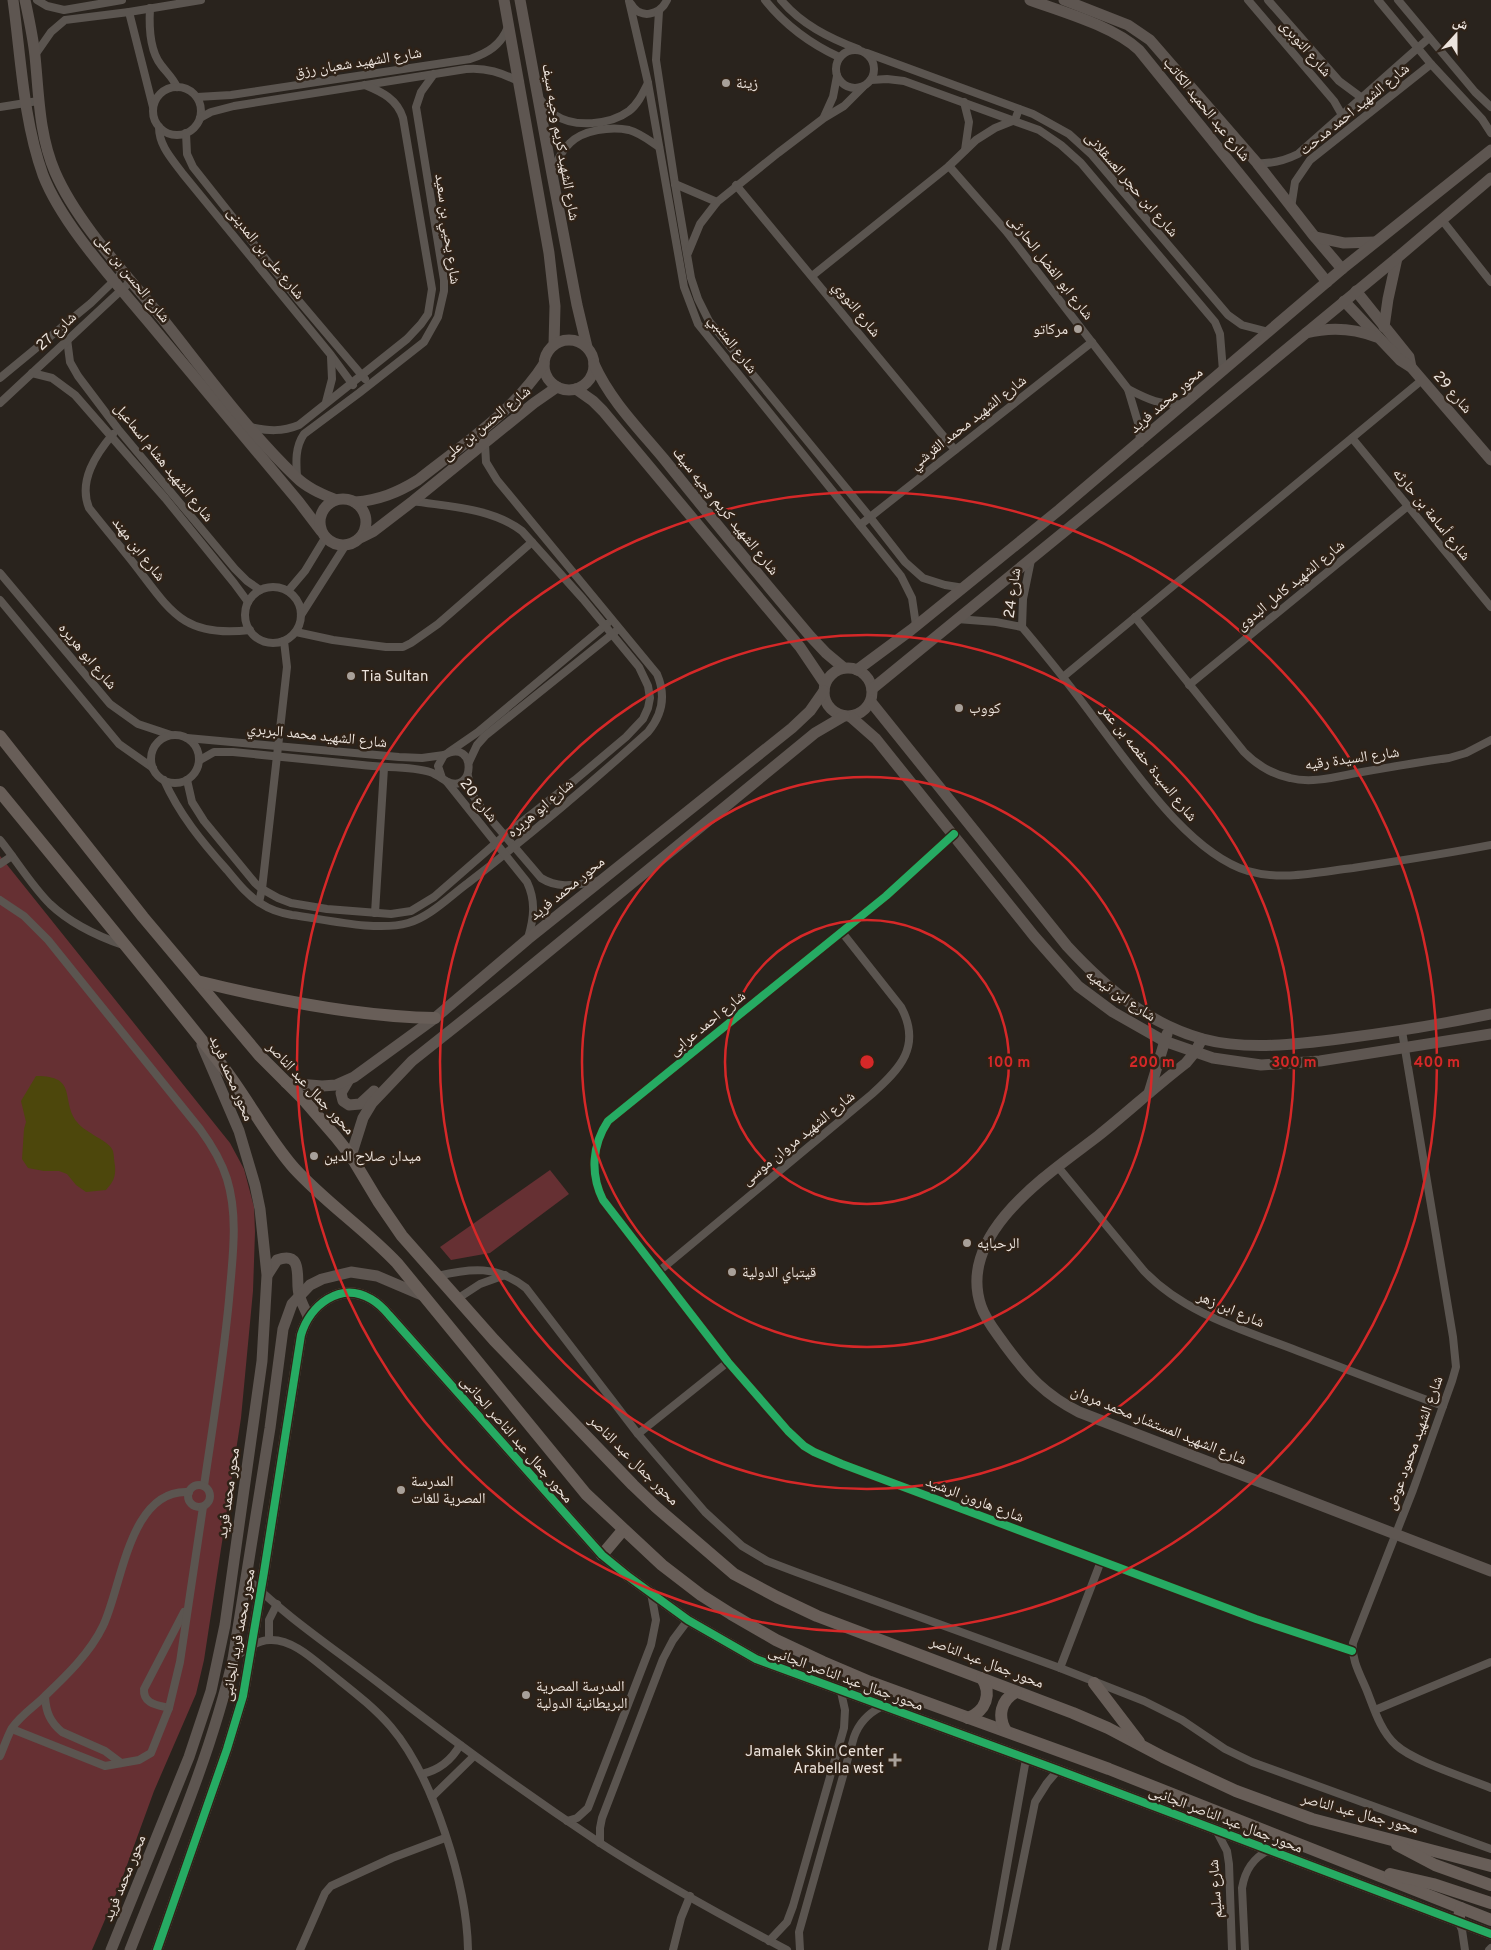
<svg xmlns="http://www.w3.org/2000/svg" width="1491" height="1950" font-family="Overpass,'Noto Naskh Arabic',sans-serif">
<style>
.green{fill:#663033}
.water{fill:#4d470c}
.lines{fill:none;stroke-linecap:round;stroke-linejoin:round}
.street{stroke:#5b5550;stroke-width:8}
.secondary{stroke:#5e5651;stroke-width:11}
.primary{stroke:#685e58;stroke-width:12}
.cycleway-casing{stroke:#2f2217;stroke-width:11}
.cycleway{stroke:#26ab63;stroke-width:8}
.ring{fill:none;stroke:#d62828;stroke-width:2.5}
.poi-dot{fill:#a8a099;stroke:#2f2217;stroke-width:2}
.labels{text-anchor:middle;stroke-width:5;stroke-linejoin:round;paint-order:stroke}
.street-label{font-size:15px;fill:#ece3dc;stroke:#2f2217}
.poi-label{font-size:15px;fill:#ece3dc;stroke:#2f2217;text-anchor:start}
.centre{fill:#d62828;stroke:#2f2217;stroke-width:2.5}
.ring-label{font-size:15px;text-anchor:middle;font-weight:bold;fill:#d62828;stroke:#2f2217;stroke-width:5;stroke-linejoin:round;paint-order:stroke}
</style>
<rect width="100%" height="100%" fill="#29231d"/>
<g class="green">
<polygon points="0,856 230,1143 244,1169 254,1207 255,1232 253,1291 241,1418 204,1660 196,1694 154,1791 119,1887 92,1950 0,1950"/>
<polygon points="550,1170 569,1194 490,1253 451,1260 440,1247"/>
</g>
<path class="water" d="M36,1076C79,1076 60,1100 77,1122C85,1133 110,1141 113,1151C114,1155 114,1161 115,1166C116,1177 113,1182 106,1190L86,1192L76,1185L67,1174L59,1171H44L28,1168L22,1159L24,1129L26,1122L21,1101Z"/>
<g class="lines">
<g class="street">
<polyline points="37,0 47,6 64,10 122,0"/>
<path d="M765,0C785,25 811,44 839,57"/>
<path d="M781,0C801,24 829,38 858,49"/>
<polyline points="1248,0 1334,101 1342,115"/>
<polyline points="1268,0 1339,81 1362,98"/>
<polyline points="1378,0 1431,64 1482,119 1491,133"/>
<polyline points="1398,0 1475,92 1491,107"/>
<polyline points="629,1 648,83 684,287 698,324 901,576 912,598 916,625"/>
<path d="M631,4C640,20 660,15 667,0"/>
<path d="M150,8C149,25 150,51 161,65C167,73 173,78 177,87"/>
<polyline points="659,11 656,60 675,184 691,278 698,299 709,321 869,516 905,562 923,578 945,585 964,588"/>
<polyline points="129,12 153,107"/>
<circle cx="855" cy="69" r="19"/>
<polyline points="867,53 1033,114 1069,134 1091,154 1228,315 1242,325 1269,332"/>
<polyline points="35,55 51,32 65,20 129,12 201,0"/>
<polyline points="871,80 887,79 904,81 1039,130 1061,145 1081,163 1215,322 1220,334 1223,371"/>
<circle cx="177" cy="111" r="24"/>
<path d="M197,97L231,95L470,59C488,53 501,45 508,27"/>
<path d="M539,98C544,104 549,110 555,115C574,128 610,125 629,111C638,104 643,93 648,83"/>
<polyline points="964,102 969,122 965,150"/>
<polyline points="0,107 38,101"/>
<polyline points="824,117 833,97 837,76"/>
<path d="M200,118L211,112L234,106L466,69C486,67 502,73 520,82"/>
<path d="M159,127C159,146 172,159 183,174L331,355L353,385"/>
<polyline points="186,133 187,154 193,167 299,301 365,379"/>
<path d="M1257,163C1272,164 1284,161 1298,154L1429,38"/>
<polyline points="949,166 1006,231 1128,389 1139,426 1140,443"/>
<path d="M552,173C557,162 561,151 570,143C583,130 611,126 629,130C640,133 650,141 659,147"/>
<polyline points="675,184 717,202"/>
<polyline points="736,185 955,450"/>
<polyline points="1291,208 1295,182 1310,160 1431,64"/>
<polyline points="1442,220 1491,282"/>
<polyline points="688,253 700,224 717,202 778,153 824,118 844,106 863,87"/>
<polyline points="812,276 949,166 976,140 995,128 1015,120 1019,109"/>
<polyline points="67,339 70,362 78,376 118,429 235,569 247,581 260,590"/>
<polyline points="32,373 52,378 75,395 165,498 234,583 248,602"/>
<polyline points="0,378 91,303 124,271"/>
<path d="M1128,389C1147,399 1162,406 1183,404"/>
<polyline points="326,402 332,379 331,357"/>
<polyline points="0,403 131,281"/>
<path d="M250,427C268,431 282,432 299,425L407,339L421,324L428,314L432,289L403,118C397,99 382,92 365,85"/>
<path d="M113,434C96,454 78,481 89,508C104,527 120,546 135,565C171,612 184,638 250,630"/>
<polyline points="1352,438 1491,607"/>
<path d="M297,477C296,462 295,447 304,434L359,393L424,342L438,317L444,291V280L416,107L421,92L434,74"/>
<polyline points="860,525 1092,342"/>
<polyline points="0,573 110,704 138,724 171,735"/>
<circle cx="273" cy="615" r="28"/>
<polyline points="288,591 305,571 325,538"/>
<polyline points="0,600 119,744 153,768"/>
<polyline points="301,615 345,546"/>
<path d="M1135,617L1244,752C1257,765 1271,774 1290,778C1313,784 1339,776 1362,772C1391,767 1420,762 1449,758L1466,753L1491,740"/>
<polyline points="957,619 996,622 1022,627"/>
<path d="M1022,627C1048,658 1073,689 1097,722C1134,770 1189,853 1248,871C1282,881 1319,872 1353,868C1399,861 1445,854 1491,845"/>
<polyline points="1022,627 1023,599 1031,560"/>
<polyline points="296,632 333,640 386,647 403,647 411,643 438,624 532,542"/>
<polyline points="1063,677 1422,380"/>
<polyline points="1189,685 1408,506"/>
<circle cx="175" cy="759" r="24"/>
<polyline points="187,738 399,757 422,758 444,755"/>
<polyline points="449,752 478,732 607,624"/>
<path d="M200,760L214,752H233C276,756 319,761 362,765C382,768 412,766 430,772C436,774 441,778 446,781C475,797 478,737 444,755L438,766L442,778"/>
<polyline points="469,762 477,745 485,736 616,631"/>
<path d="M468,776L472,794L482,809L541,878C560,890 578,884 599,881"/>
<path d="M164,780C179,814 202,842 227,870C237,882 247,895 260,903C269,909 280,913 292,915C324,919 377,932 408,923C430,917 450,896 468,883C530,835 589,785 648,732C663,714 666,695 657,674L497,480L486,462L485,444"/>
<path d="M187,780L192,802L204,821L255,883L262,889L278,898L291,903L327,909L391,914L411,911L434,897L504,836L575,780L626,737L643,719L648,708L650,698L648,686L639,667L583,599L522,531C492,508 450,507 413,501"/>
<path d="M447,782L527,882C536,901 534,918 528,938"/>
<path d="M954,834L886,896L608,1121C592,1145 590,1174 603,1200L728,1362L788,1431L804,1446L814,1452L842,1464L1256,1619L1352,1651"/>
<path d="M0,840C17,861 31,885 50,904C70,923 97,936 123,945"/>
<polyline points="0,864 12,856"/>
<path d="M0,900L24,916L48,940L200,1129C211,1144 221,1160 227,1179C239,1218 232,1261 229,1300C223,1363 213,1424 204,1486"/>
<polyline points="259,902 262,889 287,667 284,641"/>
<polyline points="375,913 384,768"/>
<path d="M1402,1031L1453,1337L1456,1367L1452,1381L1413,1490L1353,1643C1351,1660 1361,1676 1367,1691C1374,1709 1381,1732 1396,1745C1413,1761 1467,1778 1491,1788"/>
<path d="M1058,1167L1144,1271C1185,1314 1244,1330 1298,1351C1346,1369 1394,1388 1443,1406"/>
<path d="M658,1272L872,1094C900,1069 922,1046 901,1007L841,931"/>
<path d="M437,1276C471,1268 497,1265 526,1288L638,1434L705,1512L742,1546L767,1561L796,1572L1060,1668L1144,1701L1182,1720L1225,1749L1252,1762L1491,1849"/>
<polyline points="457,1299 480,1284 505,1275"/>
<polyline points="638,1434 728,1362"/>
<circle cx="199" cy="1496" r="11"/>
<path d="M246,1577C285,1616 333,1648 376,1681C449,1738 523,1792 600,1843C660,1882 724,1917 787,1950"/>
<polyline points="269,1640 269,1620 277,1604"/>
<path d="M233,1659C243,1651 257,1640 270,1640C292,1639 313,1659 329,1672C350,1689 373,1706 391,1727C433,1776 467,1885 468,1950"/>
<polyline points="1060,1668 1101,1561"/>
<path d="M45,1697C46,1712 50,1722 62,1732L105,1751L121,1763"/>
<path d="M169,1708C157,1705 143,1704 144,1689L184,1612"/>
<polyline points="1375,1710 1491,1662"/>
<polyline points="12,1729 105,1766 139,1760 151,1753 169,1708 180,1662 203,1507"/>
<path d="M0,1756C4,1747 7,1737 12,1728C21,1715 34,1707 45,1696C66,1676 90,1653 103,1626C122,1587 129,1488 189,1492"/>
<path d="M422,1774C439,1770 451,1761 460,1745"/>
<polyline points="432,1797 474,1756"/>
<polyline points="567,1821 577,1818 588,1808 651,1645 656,1620 651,1593"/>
<polyline points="1216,1830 1227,1851 1229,1864 1232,1950"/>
<polyline points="600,1843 600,1828 602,1818 663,1659 673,1640 688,1620"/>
<polyline points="1458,1921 1462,1930 1465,1950"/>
<polyline points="769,1941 787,1922 793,1906 844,1728 845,1710 841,1692"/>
<polyline points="300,1950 325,1893 331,1886 392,1858 445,1838"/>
<polyline points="673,1950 681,1918 690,1896"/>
<path d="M800,1950L799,1932L854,1737C859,1723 867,1714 881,1707"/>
<polyline points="992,1950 1026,1759"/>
<polyline points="1005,1950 1035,1802 1047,1783 1058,1770"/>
<path d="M1245,1950L1242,1888C1245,1870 1253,1858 1269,1850"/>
<polyline points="1489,1950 1491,1948"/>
</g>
<g class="secondary">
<path d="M13,0C21,58 23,119 43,175C62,224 112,278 146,319C197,380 248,441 299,502L321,531"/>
<path d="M25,0C29,19 33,37 35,56C39,95 39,135 55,172C77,223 126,274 162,318C205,372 247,430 296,477C307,488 322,494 336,500"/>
<polyline points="504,0 549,253 555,306 554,345"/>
<polyline points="520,0 552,174 577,305 587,347"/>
<path d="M1030,0C1063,12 1113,26 1139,50L1327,282"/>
<polyline points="1064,0 1128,25 1150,40 1257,163 1314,236 1342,269"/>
<polyline points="1315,237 1344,243 1375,242"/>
<polyline points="1356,291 1409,357 1411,367"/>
<polyline points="1344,301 1400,360 1411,367 1491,460"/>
<polyline points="1384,327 1388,299 1397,258"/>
<path d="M1306,333C1330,327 1353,328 1376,337"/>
<circle cx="569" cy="365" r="25"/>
<path d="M594,364C610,400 639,429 664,459C712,519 761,578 810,636L826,653L844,668"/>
<polyline points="576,389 593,401 603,411 800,647 825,684"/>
<circle cx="343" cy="522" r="23"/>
<path d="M355,502C379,500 397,493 418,480C462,445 513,412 544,364"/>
<polyline points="362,537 374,531 413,501 534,403 557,387"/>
<circle cx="848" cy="692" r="24"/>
<polyline points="857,670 911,630 1059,510 1342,269 1491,150"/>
<polyline points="872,689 1207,415 1397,258 1491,178"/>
<path d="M871,702L1067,946C1105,987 1148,1024 1203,1039C1248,1051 1300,1044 1346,1038C1394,1032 1443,1024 1491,1014"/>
<polyline points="851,717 876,739 1034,936 1078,986 1113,1012 1164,1041 1213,1058 1261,1065 1320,1061 1491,1034"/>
<path d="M1202,1039L1195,1052L1186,1063C1156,1086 1128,1112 1098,1136C1050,1173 956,1233 981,1306C986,1321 996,1332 1005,1345C1027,1375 1045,1395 1079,1412L1491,1571"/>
<polyline points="348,1081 341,1093 343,1101 349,1105 360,1104 374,1091"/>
<polyline points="286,1083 322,1086 336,1085 354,1077 435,1018 528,939 792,728 810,711 824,691"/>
<polyline points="1149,1093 1167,1034"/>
<polyline points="351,1156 363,1118 372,1103 412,1061 514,980 815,733 844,716"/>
<path d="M268,1274L277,1260C305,1250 295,1281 299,1294C301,1302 305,1309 308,1316"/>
<polyline points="111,1950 189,1757 211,1691 225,1625 262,1361 267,1275 260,1209 255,1185 239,1131 202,1045"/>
<path d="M130,1950C167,1855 210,1759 233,1659L270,1428L283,1329L292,1304L310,1285L322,1279L351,1272L377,1276L424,1296"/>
<path d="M157,1950L227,1749L243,1696L264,1572L301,1335C310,1305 340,1281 371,1299C378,1303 384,1309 389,1315L602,1555L629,1577L688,1620L756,1659L1058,1770L1491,1934"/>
</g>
<g class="primary">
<polyline points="0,736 143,917 259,1055 304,1100 336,1137 351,1156 378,1201 402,1236 494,1340 633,1485 656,1507 734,1574 777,1597 817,1616 1073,1713 1108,1728 1163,1757 1236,1791 1312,1819 1491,1866"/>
<path d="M0,792C74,882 148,972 220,1063C247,1097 266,1136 294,1168C326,1203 365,1229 397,1263L586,1494L662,1565L701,1595L731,1614L776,1640L823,1662L870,1682L1109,1769L1491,1920"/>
<path d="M197,981C270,999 360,1017 435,1018"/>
<polyline points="602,1555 623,1530"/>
<polyline points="1094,1683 1139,1742"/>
<path d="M968,1718C986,1711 992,1694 982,1678"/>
<path d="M1006,1731C997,1716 1001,1700 1016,1692"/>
<polyline points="1397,1845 1435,1865 1491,1885"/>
<polyline points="1390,1874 1433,1884 1491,1903"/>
<polyline points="1458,1921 1461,1908"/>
</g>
<defs>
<g id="cycleway">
<path d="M954,834L886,896L608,1121C592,1145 590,1174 603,1200L728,1362L788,1431L804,1446L814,1452L842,1464L1256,1619L1352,1651"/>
<path d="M157,1950L227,1749L243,1696L264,1572L301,1335C310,1305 340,1281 371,1299C378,1303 384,1309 389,1315L602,1555L629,1577L688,1620L756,1659L1058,1770L1491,1934"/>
</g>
</defs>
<use href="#cycleway" class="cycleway-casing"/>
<use href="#cycleway" class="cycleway"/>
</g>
<g class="ring">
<circle cx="867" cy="1062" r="142"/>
<circle cx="867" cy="1062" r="285"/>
<circle cx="867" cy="1062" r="427"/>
<circle cx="867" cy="1062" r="570"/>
</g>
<g class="poi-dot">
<circle cx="726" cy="83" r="5"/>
<circle cx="1078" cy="329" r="5"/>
<circle cx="351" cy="676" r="5"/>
<circle cx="959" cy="708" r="5"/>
<circle cx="314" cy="1156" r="5"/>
<circle cx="967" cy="1243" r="5"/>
<circle cx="732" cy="1272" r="5"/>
<circle cx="401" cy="1490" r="5"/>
<circle cx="526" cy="1695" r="5"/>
<path d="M892.5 1752.5h5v5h5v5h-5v5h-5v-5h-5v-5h5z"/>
</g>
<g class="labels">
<g class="street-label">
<text transform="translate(1306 48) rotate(49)" y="5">شارع النوبرى</text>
<text transform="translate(358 62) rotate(-9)" y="5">شارع الشهيد شعبان رزق</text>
<text transform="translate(1207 109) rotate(51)" y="5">شارع عبد الحميد الكاتب</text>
<text transform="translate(1354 109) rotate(-39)" y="5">شارع الشهيد احمد مدحت</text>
<text transform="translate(561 142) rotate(80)" y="5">شارع الشهيد كريم وجيه سيف</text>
<text transform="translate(1132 184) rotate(49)" y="5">شارع ابن حجر العسقلانى</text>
<text transform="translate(448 229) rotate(82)" y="5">شارع يحيي بن سعيد</text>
<text transform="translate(266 253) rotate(51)" y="5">شارع على بن المدينى</text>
<text transform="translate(1051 267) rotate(52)" y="5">شارع ابو الفضل الحارثى</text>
<text transform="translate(133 278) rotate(51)" y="5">شارع الحسن بن على</text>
<text transform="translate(857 309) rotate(51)" y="5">شارع النووي</text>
<text transform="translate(56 331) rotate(-43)" y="5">شارع 27</text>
<text transform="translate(733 344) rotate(52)" y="5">شارع المتنبي</text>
<text transform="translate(1453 392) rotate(49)" y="5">شارع 29</text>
<text transform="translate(1166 400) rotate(-41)" y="5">محور محمد فريد</text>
<text transform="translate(968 422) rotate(-38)" y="5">شارع الشهيد محمد القرشي</text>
<text transform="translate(486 423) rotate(-39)" y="5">شارع الحسن بن على</text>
<text transform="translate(164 462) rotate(51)" y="5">شارع الشهيد هشام اسماعيل</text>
<text transform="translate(726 511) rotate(51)" y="5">شارع الشهيد كريم وجيه سيف</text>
<text transform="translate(1432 514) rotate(51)" y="5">شارع أسامة بن حارثه</text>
<text transform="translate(139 549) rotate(52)" y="5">شارع ابن مهند</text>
<text transform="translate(1290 585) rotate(-39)" y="5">شارع الشهيد كامل البدوى</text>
<text transform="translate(1012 593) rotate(-82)" y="5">شارع 24</text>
<text transform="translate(88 656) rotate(50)" y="5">شارع ابو هريره</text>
<text transform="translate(317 735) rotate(6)" y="5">شارع الشهيد محمد البربري</text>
<text transform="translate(1352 758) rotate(-8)" y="5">شارع السيدة رقيه</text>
<text transform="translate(1149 763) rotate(51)" y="5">شارع السيدة حفصه بن عمر</text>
<text transform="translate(479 800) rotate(52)" y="5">شارع 20</text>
<text transform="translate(540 808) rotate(-40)" y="5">شارع ابو هريره</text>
<text transform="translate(567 888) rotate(-39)" y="5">محور محمد فريد</text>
<text transform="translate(1121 995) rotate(34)" y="5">شارع ابن تيميه</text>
<text transform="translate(707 1023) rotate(-39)" y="5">شارع احمد عرابى</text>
<text transform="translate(232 1078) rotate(67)" y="5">محور محمد فريد</text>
<text transform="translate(311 1088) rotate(47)" y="5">محور جمال عبد الناصر</text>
<text transform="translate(798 1138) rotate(-39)" y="5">شارع الشهيد مروان موسى</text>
<text transform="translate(1231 1309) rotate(23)" y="5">شارع ابن زهر</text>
<text transform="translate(1159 1425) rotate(22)" y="5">شارع الشهيد المستشار محمد مروان</text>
<text transform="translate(517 1439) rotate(49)" y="5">محور جمال عبد الناصر الجانبى</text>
<text transform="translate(1414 1443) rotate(-70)" y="5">شارع الشهيد محمود عوض</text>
<text transform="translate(634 1460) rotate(45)" y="5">محور جمال عبد الناصر</text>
<text transform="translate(228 1493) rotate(-82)" y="5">محور محمد فريد</text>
<text transform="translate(975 1499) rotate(21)" y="5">شارع هارون الرشيد</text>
<text transform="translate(238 1635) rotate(-80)" y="5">محور محمد فريد الجانبى</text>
<text transform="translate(987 1662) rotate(21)" y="5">محور جمال عبد الناصر</text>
<text transform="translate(846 1678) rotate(20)" y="5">محور جمال عبد الناصر الجانبى</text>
<text transform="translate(1360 1813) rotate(15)" y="5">محور جمال عبد الناصر</text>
<text transform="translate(1226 1819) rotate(21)" y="5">محور جمال عبد الناصر الجانبى</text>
<text transform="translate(124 1878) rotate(-68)" y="5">محور محمد فريد</text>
<text transform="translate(1215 1889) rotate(-94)" y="5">شارع سليم</text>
</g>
<g class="poi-label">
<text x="736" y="88">زينة</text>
<text x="1068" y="334" text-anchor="end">مركاتو</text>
<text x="361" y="681">Tia Sultan</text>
<text x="969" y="713">كووب</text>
<text x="324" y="1161">ميدان صلاح الدين</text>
<text x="977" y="1248">الرحبايه</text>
<text x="742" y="1277">قيتباي الدولية</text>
<text x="411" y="1486">المدرسة<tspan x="411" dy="17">المصرية للغات</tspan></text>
<text x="536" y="1691">المدرسة المصرية<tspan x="536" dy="17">البريطانية الدولية</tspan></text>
<text x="884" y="1756" text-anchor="end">Jamalek Skin Center<tspan x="884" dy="17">Arabella west</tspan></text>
</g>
</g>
<circle cx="867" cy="1062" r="8" class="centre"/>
<g class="ring-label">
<text x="1009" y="1067">100 m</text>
<text x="1152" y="1067">200 m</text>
<text x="1294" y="1067">300 m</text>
<text x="1437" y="1067">400 m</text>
</g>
<g transform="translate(1456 35) rotate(21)" stroke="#2f2217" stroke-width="4" paint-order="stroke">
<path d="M0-4L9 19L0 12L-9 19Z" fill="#ece3dc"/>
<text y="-8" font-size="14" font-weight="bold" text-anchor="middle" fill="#ece3dc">ش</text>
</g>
</svg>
